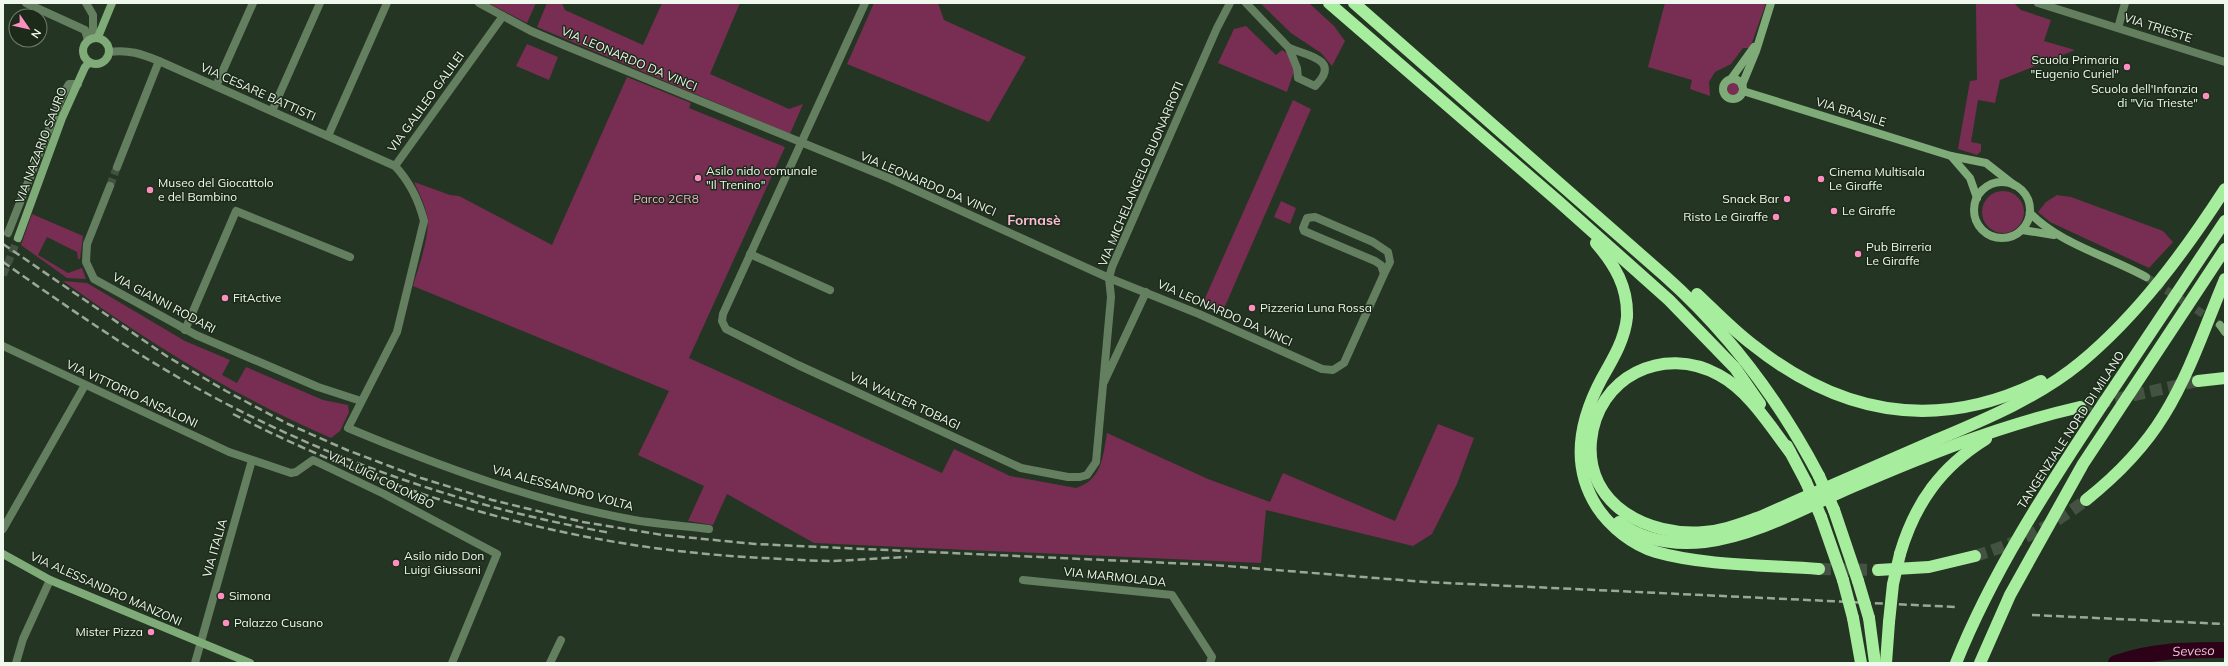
<svg xmlns="http://www.w3.org/2000/svg" width="2228" height="666" font-family="Mulish,sans-serif">
<style>
.green{fill:#782d52}
.lines{fill:none;stroke-linecap:round;stroke-linejoin:round}
.river{stroke:#2d0219;stroke-width:16}
.street-tunnel{stroke:#435241;stroke-width:8;stroke-dasharray:8 4;stroke-linecap:butt}
.secondary-tunnel{stroke:#435241;stroke-width:8;stroke-dasharray:8 4;stroke-linecap:butt}
.highway-tunnel{stroke:#435241;stroke-width:12;stroke-dasharray:12 6;stroke-linecap:butt}
.street{stroke:#637f5f;stroke-width:8}
.secondary{stroke:#7fab79;stroke-width:8}
.highway{stroke:#a7ed9e;stroke-width:12}
.rail{stroke:#9ba799;stroke-width:2.5;stroke-dasharray:8 4;stroke-linecap:butt}
.highway-bridge{stroke:#a7ed9e;stroke-width:12}
.poi-dot{fill:#fd8ec0;stroke:#1b2a19;stroke-width:1.5}
.labels{text-anchor:middle;stroke-width:3;stroke-linejoin:round;paint-order:stroke}
.street-label{font-size:12px;fill:#eef8ec;stroke:#1b2a19}
.poi-label{font-size:12px;fill:#eef8ec;stroke:#1b2a19;text-anchor:start}
.park-label{font-size:12px;fill:#f6accb;stroke:#1b2a19}
.water-label{font-size:13px;font-style:italic;fill:#f2bfd4;stroke:#1b2a19}
.quarter-label{font-size:14px;font-weight:bold;fill:#fdbdd7;stroke:#1b2a19}
</style>
<rect width="100%" height="100%" fill="#253523"/>
<g class="green">
<polygon points="488,3 536,3 527,23"/>
<polygon points="547,3 562,3 565,10 643,45 662,3 740,3 710,74 789,109 803,104 790,134 537,27"/>
<polygon points="874,3 938,3 944,20 1026,57 989,122 847,64"/>
<polygon points="1260,3 1309,3 1334,26 1345,41 1332,66 1321,53 1291,33"/>
<polygon points="1665,3 1766,3 1750,48 1743,48 1731,64 1715,72 1709,82 1710,96 1690,89 1692,80 1648,67"/>
<polygon points="1976,3 2014,3 2021,10 2051,20 2044,41 2075,50 2000,80 1995,103 1978,100 1971,142 1981,144 1981,151 1977,155 1958,149 1970,81 1977,80"/>
<polygon points="1246,26 1276,55 1282,50 1290,55 1294,71 1287,92 1218,63 1234,29"/>
<polygon points="527,44 558,57 549,80 516,66"/>
<path d="M627,77L691,103L689,108L785,147L689,358L942,473L954,449L1010,476L1076,488C1102,480 1103,456 1107,433L1208,479L1270,502L1283,473L1395,521L1438,424L1474,438L1457,484L1432,534L1413,546L1266,510L1261,563L814,543L727,494L713,525L688,521L704,486L638,455L669,391L413,286C418,268 431,234 427,216C425,204 419,193 414,182L450,195L459,196L552,245Z"/>
<circle cx="1734" cy="89" r="8"/>
<polygon points="1293,100 1311,109 1222,313 1202,305"/>
<circle cx="2003" cy="212" r="21"/>
<polygon points="2057,195 2071,197 2163,231 2173,242 2149,268 2050,222 2038,212 2046,202"/>
<polygon points="1281,201 1296,208 1290,224 1274,217"/>
<polygon points="32,214 83,236 80,259 78,259 77,252 47,237 38,255 68,273 82,268 86,279 67,278 21,245"/>
<path d="M63,281L87,283L185,341L230,360L222,375L237,383L246,367L323,400L348,405L349,412L340,431L331,438C235,397 148,342 63,281Z"/>
</g>
<g class="lines">
<path class="river" id="s1" d="M2116,663C2154,650 2185,650 2225,650"/>
<polyline class="street-tunnel" points="110,186 117,167"/>
<g class="secondary-tunnel">
<polyline points="3,275 18,238"/>
<polyline points="2146,277 2220,325"/>
</g>
<g class="highway-tunnel">
<polyline points="2080,407 2198,381"/>
<path d="M1975,556C2018,543 2050,527 2086,500"/>
<polyline points="1819,569 1878,570"/>
</g>
<g class="street">
<polyline points="26,3 85,30 88,40"/>
<polyline points="86,3 93,15 93,37"/>
<polyline points="479,3 531,31 566,46 891,179 1109,278 1199,314 1322,369 1333,370 1344,363 1384,274 1390,262 1388,252 1373,242 1315,217 1307,218 1303,228 1304,231 1375,261 1381,265 1384,274"/>
<polyline points="865,3 723,314 722,321 726,329 798,365 1021,468 1068,477 1080,477 1087,475 1096,462 1111,297 1109,278 1112,267 1217,28 1230,3"/>
<polyline points="1246,3 1289,48"/>
<polyline points="2038,3 2225,62"/>
<polyline points="2118,28 2125,3"/>
<path d="M1289,48C1307,55 1342,60 1315,86L1298,78L1297,68Z"/>
<path d="M109,52C128,49 142,54 159,61L395,166C409,181 419,201 424,221L397,332L348,428C439,466 536,502 634,520C658,524 684,526 709,529"/>
<polyline points="216,86 253,3"/>
<polyline points="272,111 320,3"/>
<polyline points="328,136 387,3"/>
<polyline points="395,166 503,16"/>
<polyline points="117,167 159,61"/>
<polyline points="110,186 87,244 86,262 94,279 196,335 318,387 361,401"/>
<polyline points="8,233 62,96 69,84 78,84"/>
<polyline points="750,254 830,290"/>
<polyline points="185,330 236,211 350,257"/>
<polyline points="3,346 229,452 291,473 296,472 313,460 384,494 497,554 452,663"/>
<polyline points="1104,382 1146,292"/>
<polyline points="3,529 85,385"/>
<polyline points="1023,580 1172,595 1212,657 1210,663"/>
<polyline points="16,663 23,639 50,580"/>
<polyline points="195,663 252,460"/>
<polyline points="550,663 561,640"/>
</g>
<g class="secondary">
<polyline points="98,37 112,3"/>
<circle cx="96" cy="51" r="13"/>
<circle cx="1733" cy="89" r="10"/>
<polyline points="1731,79 1754,47"/>
<polyline points="1742,85 1756,51 1771,3"/>
<polyline points="1743,91 1951,156 1986,163 2014,185"/>
<polyline points="1951,156 1970,178 1977,198"/>
<circle cx="2002" cy="210" r="28"/>
<path d="M2030,213C2060,244 2108,256 2146,277"/>
<polyline points="2022,230 2054,235"/>
<polyline points="18,238 62,118 85,67 89,63"/>
<polyline points="2220,325 2225,332"/>
<polyline points="3,554 50,580 250,663"/>
</g>
<g class="highway">
<polyline points="1329,3 1558,201 1669,300 1735,368 1760,404"/>
<path d="M1354,3L1665,276C1729,333 1779,400 1819,476"/>
<path d="M1596,243C1615,265 1628,287 1627,317C1625,339 1613,359 1602,378C1580,419 1570,465 1597,507C1610,527 1633,545 1656,552C1705,566 1768,565 1819,569"/>
<path d="M1697,294C1715,311 1733,330 1753,345C1842,416 1938,432 2041,381"/>
<polyline points="2198,381 2225,378"/>
<polyline points="1787,446 1806,482"/>
<path d="M1790,452C1770,426 1749,391 1719,375C1663,344 1597,377 1591,441C1585,505 1649,537 1704,532C1724,531 1742,523 1760,517C1816,492 1872,468 1929,443C1981,421 2036,399 2080,363C2138,315 2185,251 2225,189"/>
<path d="M2086,500C2116,476 2144,448 2164,415C2190,373 2206,324 2225,279"/>
<polyline points="1834,510 1858,581"/>
<polyline points="1821,517 1843,580"/>
<path d="M1619,522C1643,541 1675,545 1705,542C1756,536 1806,507 1852,487C1926,455 2001,425 2080,407"/>
<path d="M1900,554C1915,503 1941,467 1986,439"/>
<polyline points="1878,570 1929,567 1975,556"/>
<polyline points="1853,618 1861,663"/>
<polyline points="1869,618 1875,663"/>
<polyline points="1886,663 1889,622"/>
<path d="M1956,663C1992,573 2046,490 2099,410C2141,347 2183,284 2225,221"/>
<polyline points="1980,663 2010,595 2083,464 2225,249"/>
</g>
<g class="rail">
<polyline points="3,244 168,357 226,391 288,424 347,450 421,478 492,500 583,522 663,535 755,544 1214,565 1425,582 1957,607"/>
<path d="M3,262C73,311 143,360 219,400C342,465 474,509 611,533"/>
<path d="M233,414C398,499 578,549 763,558C786,559 810,561 833,561C858,560 882,558 907,557"/>
<polyline points="2032,615 2225,624"/>
</g>
<g class="highway-bridge">
<polyline points="1819,476 1834,510"/>
<polyline points="1806,482 1821,517"/>
<polyline points="1843,580 1853,618"/>
<polyline points="1858,581 1869,618"/>
<polyline points="1889,622 1893,584 1900,554"/>
</g>
</g>
<g class="poi-dot">
<circle cx="2127" cy="67" r="4"/>
<circle cx="2206" cy="96" r="4"/>
<circle cx="698" cy="178" r="4"/>
<circle cx="1821" cy="179" r="4"/>
<circle cx="150" cy="190" r="4"/>
<circle cx="1787" cy="199" r="4"/>
<circle cx="1834" cy="211" r="4"/>
<circle cx="1776" cy="217" r="4"/>
<circle cx="1858" cy="254" r="4"/>
<circle cx="225" cy="298" r="4"/>
<circle cx="1252" cy="308" r="4"/>
<circle cx="396" cy="563" r="4"/>
<circle cx="221" cy="596" r="4"/>
<circle cx="226" cy="623" r="4"/>
<circle cx="151" cy="632" r="4"/>
</g>
<g class="labels">
<g class="street-label">
<text transform="translate(2158 28) rotate(18)" y="4">VIA TRIESTE</text>
<text transform="translate(629 59) rotate(23)" y="4">VIA LEONARDO DA VINCI</text>
<text transform="translate(258 92) rotate(24)" y="4">VIA CESARE BATTISTI</text>
<text transform="translate(426 102) rotate(-54)" y="4">VIA GALILEO GALILEI</text>
<text transform="translate(1851 112) rotate(17)" y="4">VIA BRASILE</text>
<text transform="translate(41 145) rotate(-69)" y="4">VIA NAZARIO SAURO</text>
<text transform="translate(1141 174) rotate(-67)" y="4">VIA MICHELANGELO BUONARROTI</text>
<text transform="translate(928 184) rotate(23)" y="4">VIA LEONARDO DA VINCI</text>
<text transform="translate(164 303) rotate(28)" y="4">VIA GIANNI RODARI</text>
<text transform="translate(1225 313) rotate(24)" y="4">VIA LEONARDO DA VINCI</text>
<text transform="translate(132 394) rotate(25)" y="4">VIA VITTORIO ANSALONI</text>
<text transform="translate(905 401) rotate(25)" y="4">VIA WALTER TOBAGI</text>
<text transform="translate(2071 430) rotate(-57)" y="4">TANGENZIALE NORD DI MILANO</text>
<text transform="translate(381 480) rotate(26)" y="4">VIA LUIGI COLOMBO</text>
<text transform="translate(563 488) rotate(15)" y="4">VIA ALESSANDRO VOLTA</text>
<text transform="translate(215 548) rotate(-74)" y="4">VIA ITALIA</text>
<text transform="translate(1115 577) rotate(6)" y="4">VIA MARMOLADA</text>
<text transform="translate(106 589) rotate(24)" y="4">VIA ALESSANDRO MANZONI</text>
</g>
<g class="poi-label">
<text x="2119" y="64" text-anchor="end">Scuola Primaria<tspan x="2119" dy="14">"Eugenio Curiel"</tspan></text>
<text x="2198" y="93" text-anchor="end">Scuola dell'Infanzia<tspan x="2198" dy="14">di "Via Trieste"</tspan></text>
<text x="706" y="175">Asilo nido comunale<tspan x="706" dy="14">"Il Trenino"</tspan></text>
<text x="1829" y="176">Cinema Multisala<tspan x="1829" dy="14">Le Giraffe</tspan></text>
<text x="158" y="187">Museo del Giocattolo<tspan x="158" dy="14">e del Bambino</tspan></text>
<text x="1779" y="203" text-anchor="end">Snack Bar</text>
<text x="1842" y="215">Le Giraffe</text>
<text x="1768" y="221" text-anchor="end">Risto Le Giraffe</text>
<text x="1866" y="251">Pub Birreria<tspan x="1866" dy="14">Le Giraffe</tspan></text>
<text x="233" y="302">FitActive</text>
<text x="1260" y="312">Pizzeria Luna Rossa</text>
<text x="404" y="560">Asilo nido Don<tspan x="404" dy="14">Luigi Giussani</tspan></text>
<text x="229" y="600">Simona</text>
<text x="234" y="627">Palazzo Cusano</text>
<text x="143" y="636" text-anchor="end">Mister Pizza</text>
</g>
<g class="park-label">
<text x="666" y="203">Parco 2CR8</text>
</g>
<g class="water-label">
<text dy="5" stroke="none"><textPath href="#s1" startOffset="79">Seveso</textPath></text>
</g>
<g class="quarter-label">
<text x="1034" y="225">Fornasè</text>
</g>
</g>
<rect width="2228" height="666" fill="none" stroke="#eef8ec" stroke-width="8"/>
<g transform="translate(28 28) rotate(124)"><circle r="19" fill="#1b2a19" stroke="#6f7c6d"/>
<path d="M0-3L7 15L0 10L-7 15Z" fill="#fd8ec0"/>
<text y="-6" font-size="11" font-weight="bold" text-anchor="middle" fill="#eef8ec">N</text>
</g>
</svg>
